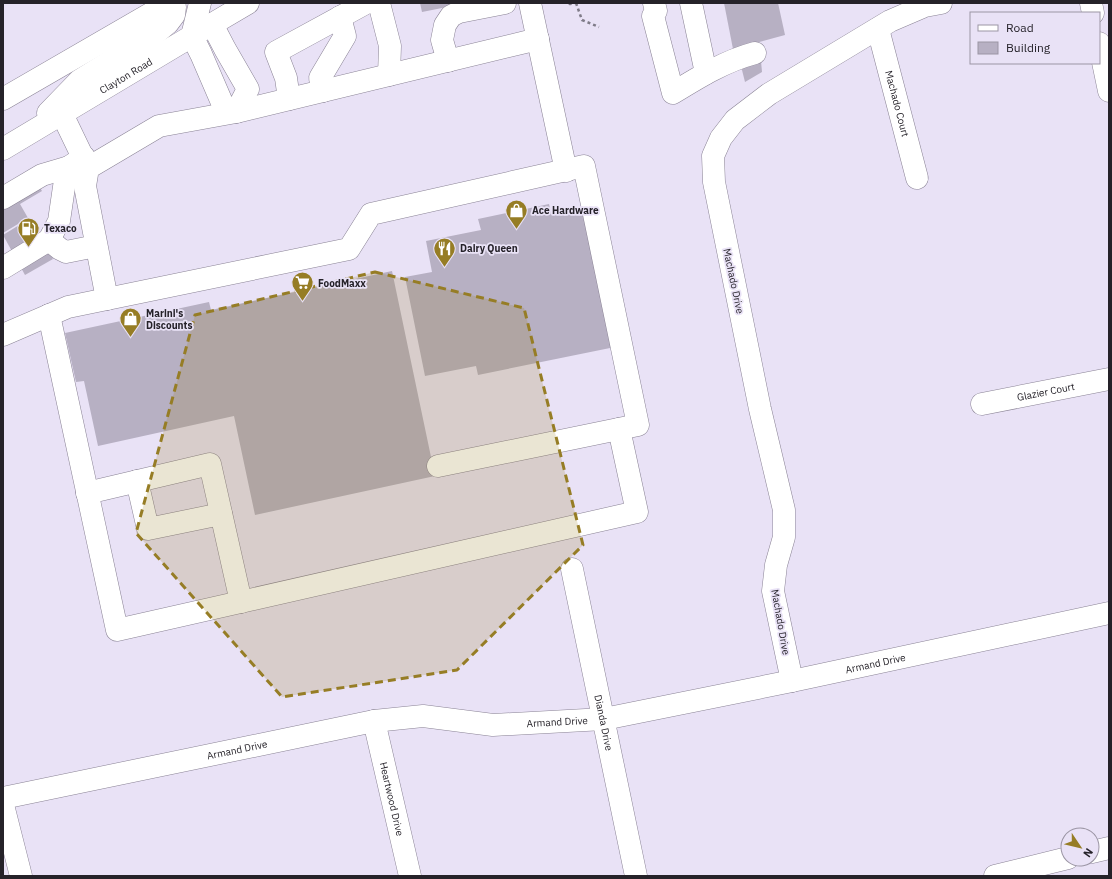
<svg xmlns="http://www.w3.org/2000/svg" width="1112" height="879" font-family="'IBM Plex Sans',sans-serif">
<style>
.building{fill:#b7b0c3}
.lines{fill:none;stroke-linecap:round;stroke-linejoin:round}
.minor-casing{stroke:#8a8395;stroke-width:23}
.major-casing{stroke:#8a8395;stroke-width:23}
.path{stroke:#7f7b88;stroke-width:2.5;stroke-dasharray:3 3;stroke-linecap:butt}
.minor{stroke:#fff;stroke-width:22}
.major{stroke:#fff;stroke-width:22}
.marked{fill:#967d25;fill-opacity:0.2;stroke:#967d25;stroke-width:3;stroke-dasharray:8 5;stroke-linejoin:round}
.labels{text-anchor:middle;stroke-width:3.5;stroke-linejoin:round;paint-order:stroke}
.street-label{font-size:10px;fill:#252229;stroke:#e9e2f6}
.poi-label{font-size:10px;font-weight:bold;fill:#252229;stroke:#e9e2f6;text-anchor:start}
</style>
<rect width="100%" height="100%" fill="#e9e2f6"/>
<g class="building">
<polygon points="420,3 462,3 462,4 422,12"/>
<polygon points="724,3 778,3 785,35 733,49"/>
<polygon points="761,61 762,72 745,82 741,66"/>
<polygon points="31,173 42,191 20,204 28,218 3,233 3,190"/>
<polygon points="549,204 551,214 587,207 615,347 478,375 476,366 425,376 405,277 432,272 426,241 481,230 478,219"/>
<polygon points="29,219 53,259 25,275 3,235"/>
<polygon points="392,271 435,476 255,515 234,416 98,446 84,381 76,382 65,333 209,302 211,310"/>
</g>
<g class="lines">
<defs>
<g id="minor">
<polyline points="379,3 390,46 389,75"/>
<polyline points="530,3 566,171"/>
<path d="M654,3L656,11L653,16L673,93C699,77 725,61 755,53"/>
<polyline points="691,3 706,73"/>
<polyline points="1091,3 1093,13"/>
<path id="s1" d="M878,29L917,178"/>
<polyline points="192,36 201,54 223,105 236,112 248,89 225,49 212,24"/>
<polyline points="1099,43 1109,91"/>
<polyline points="448,61 442,40 445,25 451,16 459,12 505,3"/>
<polyline points="323,91 320,78 345,36 340,17"/>
<polyline points="289,99 286,78 276,52 366,3"/>
<polyline points="62,114 88,168"/>
<polyline points="3,198 42,175 69,167"/>
<polyline points="49,240 60,249 66,252 96,246"/>
<polyline points="3,268 49,240 59,221 65,180 69,167 84,157"/>
<polyline points="107,299 85,186 88,168 159,126 236,112 538,39"/>
<polyline points="49,315 117,630 637,512 619,429"/>
<polyline points="3,335 68,307 349,249 371,214 584,166 638,425 438,466"/>
<path id="s2" d="M982,404L1109,379"/>
<polyline points="137,481 148,529 221,514"/>
<polyline points="87,493 210,464 241,602"/>
<path id="s3" d="M572,569L636,876"/>
<polyline points="792,681 773,591 776,565 784,537 784,510 760,409 714,182 713,156 721,138 735,120 769,94 890,21 925,6 941,3"/>
<path id="s4" d="M374,721L410,876"/>
<path id="s5" d="M3,798L374,721L423,716L493,725L604,719L792,681L1109,613"/>
<polyline points="3,805 21,876"/>
<polyline points="1092,852 1109,848"/>
<polyline points="995,876 1068,858"/>
</g>
<g id="major">
<polyline points="192,36 200,3"/>
<polyline points="3,99 169,3"/>
<polyline points="48,113 80,80 156,33 168,23 174,15 175,7 173,3"/>
<path id="s6" d="M3,149L192,36L248,3"/>
</g>
</defs>
<use href="#minor" class="minor-casing"/>
<use href="#major" class="major-casing"/>
<g class="path">
<polyline points="569,3 570,4 575,3"/>
<polyline points="576,3 582,20 599,27"/>
</g>
<use href="#minor" class="minor"/>
<use href="#major" class="major"/>
</g>
<path class="marked" d="M375,272L524,308L583,545L457,670L282,697L136,533L195,315Z"/>
<defs>
<symbol id="shop-pin" viewBox="-11 -11 22 30"><path d="M0 17L-7.5 6A9.5 9.5 0 1 1 7.5 6Z" fill="#967d25" stroke="#e9e2f6"/><path d="M-5-2.5h2.3a2.7 3.5 0 0 1 5.4 0H5L5.5 6h-11ZM-1.5-2.5h3a1.5 2.3 0 0 0-3 0Z" fill="#fff"/></symbol>
<symbol id="fuel-pin" viewBox="-11 -11 22 30"><path d="M0 17L-7.5 6A9.5 9.5 0 1 1 7.5 6Z" fill="#967d25" stroke="#e9e2f6"/><path d="M-5.5-6h7V0h2V4h1.3V-2.5L3-4.5l.8-.8L6-3V5H2.5V1h-1V6h-7ZM-4.2-4.7v3.2H.2V-4.7Z" fill="#fff"/></symbol>
<symbol id="restaurant-pin" viewBox="-11 -11 22 30"><path d="M0 17L-7.5 6A9.5 9.5 0 1 1 7.5 6Z" fill="#967d25" stroke="#e9e2f6"/><path d="M-5-6h1v4h1v-4h1v4h1v-4h1v5L-1.5 .5V6h-2V.5L-5-1ZM5-6V6H3V1.5H1.5Q1.5-4 5-6Z" fill="#fff"/></symbol>
<symbol id="supermarket-pin" viewBox="-11 -11 22 30"><path d="M0 17L-7.5 6A9.5 9.5 0 1 1 7.5 6Z" fill="#967d25" stroke="#e9e2f6"/><path d="M-6-5.5h2.5l.6 2H6L4.5 2H-2.5L-4.4-4H-6ZM-1.5 3.2a1.3 1.3 0 1 0 .1 0ZM3 3.2a1.3 1.3 0 1 0 .1 0Z" fill="#fff"/></symbol>
</defs>
<g fill-rule="evenodd">
<use href="#shop-pin" x="504" y="198" width="25" height="34"/>
<use href="#fuel-pin" x="16" y="216" width="25" height="34"/>
<use href="#restaurant-pin" x="432" y="236" width="25" height="34"/>
<use href="#supermarket-pin" x="290" y="270" width="25" height="34"/>
<use href="#shop-pin" x="118" y="306" width="25" height="34"/>
</g>
<g class="labels">
<g class="street-label">
<text dy="4" stroke="none"><textPath href="#s6" startOffset="143">Clayton Road</textPath></text>
<text dy="4" stroke="none"><textPath href="#s1" startOffset="77">Machado Court</textPath></text>
<text transform="translate(734 281) rotate(78)" y="4">Machado Drive</text>
<text dy="4" stroke="none"><textPath href="#s2" startOffset="65">Glazier Court</textPath></text>
<text transform="translate(781 622) rotate(80)" y="4">Machado Drive</text>
<text dy="4" stroke="none"><textPath href="#s5" startOffset="887">Armand Drive</textPath></text>
<text dy="4" stroke="none"><textPath href="#s5" startOffset="563">Armand Drive</textPath></text>
<text dy="4" stroke="none"><textPath href="#s3" startOffset="157">Dianda Drive</textPath></text>
<text dy="4" stroke="none"><textPath href="#s5" startOffset="239">Armand Drive</textPath></text>
<text dy="4" stroke="none"><textPath href="#s4" startOffset="80">Heartwood Drive</textPath></text>
</g>
<g class="poi-label">
<text x="532" y="214">Ace Hardware</text>
<text x="44" y="232">Texaco</text>
<text x="460" y="252">Dairy Queen</text>
<text x="318" y="287">FoodMaxx</text>
<text x="146" y="317">Marini's<tspan x="146" dy="12">Discounts</tspan></text>
</g>
</g>
<rect width="1112" height="879" fill="none" stroke="#252229" stroke-width="8"/>
<rect x="970" y="12" width="130" height="52" fill="#e9e2f6" stroke="#9b95a4"/>
<rect x="978" y="25" width="20" height="6" fill="#ffffff" stroke="#9b95a4"/>
<text x="1006" y="32" font-size="12" fill="#252229">Road</text>
<rect x="978" y="42" width="20" height="12" fill="#b7b0c3" stroke="#9b95a4"/>
<text x="1006" y="52" font-size="12" fill="#252229">Building</text>
<g transform="translate(1080 847) rotate(125)"><circle r="19" fill="#e9e2f6" stroke="#9b95a4"/>
<path d="M0-3L7 15L0 10L-7 15Z" fill="#967d25"/>
<text y="-6" font-size="11" font-weight="bold" text-anchor="middle" fill="#252229">N</text>
</g>
</svg>
